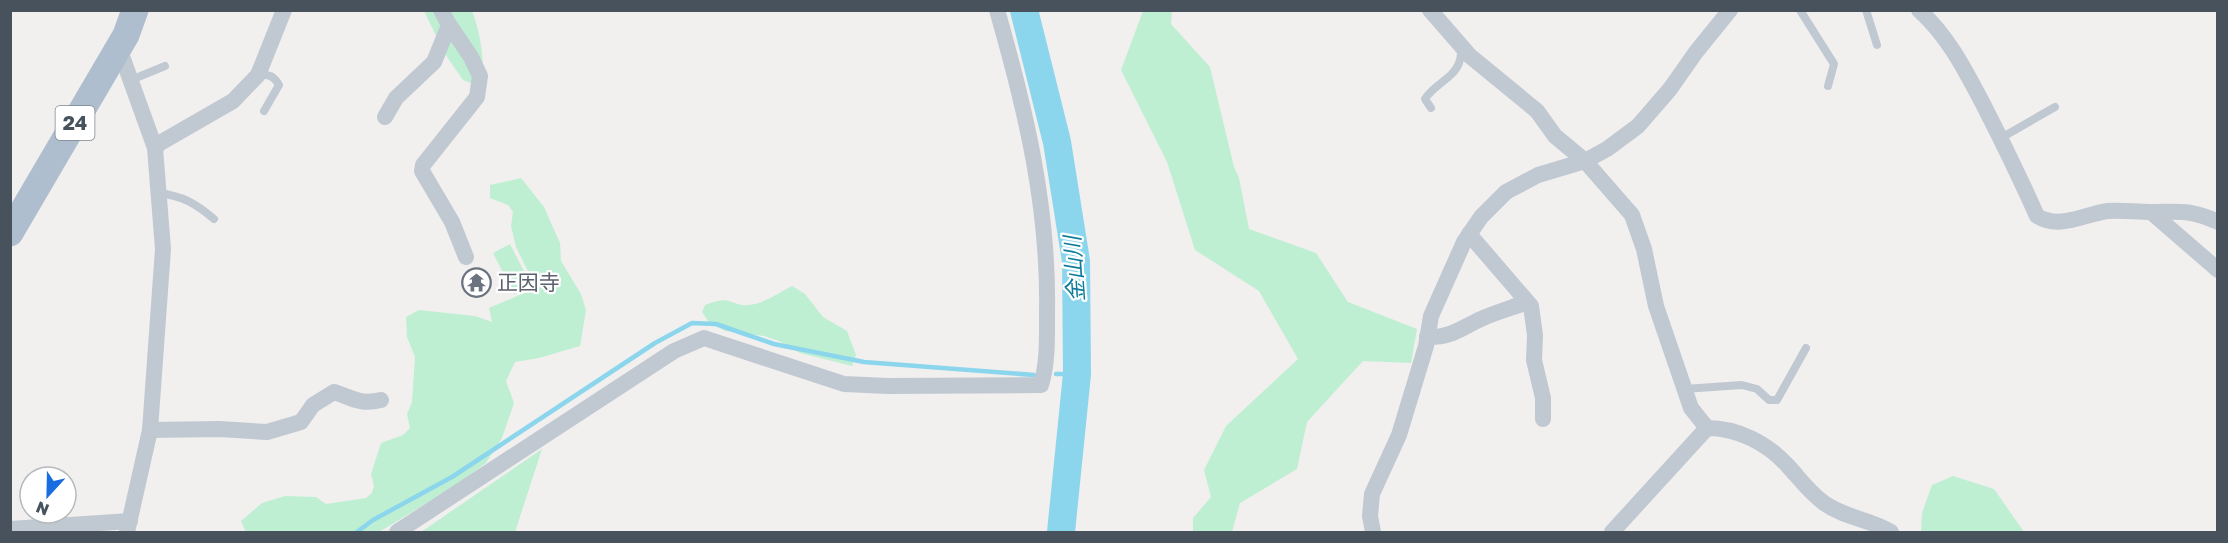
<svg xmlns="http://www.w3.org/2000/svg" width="2228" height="543" font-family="'Golos Text','Noto Sans JP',sans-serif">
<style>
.green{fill:#beefd2}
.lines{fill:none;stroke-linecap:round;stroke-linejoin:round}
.stream{stroke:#8bd6ec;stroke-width:4.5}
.river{stroke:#8bd6ec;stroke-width:28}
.lane{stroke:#c0c9d1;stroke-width:8}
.street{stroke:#c0c9d1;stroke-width:16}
.primary{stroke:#afbece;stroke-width:27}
.labels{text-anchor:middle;stroke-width:4.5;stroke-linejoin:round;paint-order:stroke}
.shield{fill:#fff;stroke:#7e868e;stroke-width:1.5}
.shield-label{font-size:20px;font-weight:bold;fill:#47525d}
.worship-label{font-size:21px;fill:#5b616d;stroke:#fff;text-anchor:start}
.water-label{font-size:22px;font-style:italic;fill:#0d7b9b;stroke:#fff}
</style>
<rect width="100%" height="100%" fill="#f2efef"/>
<g class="green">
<path d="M424,11H472C482,36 483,61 484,88L463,80L445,54Z"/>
<polygon points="1143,11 1172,11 1171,24 1210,67 1234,167 1239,178 1249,229 1316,253 1348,302 1417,329 1411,363 1363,361 1307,422 1297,469 1240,503 1232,532 1193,532 1193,518 1211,497 1204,470 1226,426 1298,359 1259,291 1195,250 1167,162 1121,70"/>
<polygon points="521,178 544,207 560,243 561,261 581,294 586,310 580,346 539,358 515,362 506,381 514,403 502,438 486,463 455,486 379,532 246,532 241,521 262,503 285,496 316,497 326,504 366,498 372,493 374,486 371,474 381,443 403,435 410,428 407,414 412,402 415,357 407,337 406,317 419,310 475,316 492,322 489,308 536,288 516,247 511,226 513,212 508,205 490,198 490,185"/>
<polygon points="510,244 531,285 514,294 493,253"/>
<path d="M792,286L805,294L823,317L847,331L856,355L852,366L800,353L779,341L764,336L725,331L708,321L702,312L705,305C713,302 721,299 729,301C736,303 740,306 748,305C764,304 778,293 792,286Z"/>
<polygon points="542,449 515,532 421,532"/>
<polygon points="1953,476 1994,489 2024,532 1921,532 1922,513 1932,485"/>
</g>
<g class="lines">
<g class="stream">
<polyline points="1056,374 1077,374"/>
<polyline points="357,532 373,520 452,477 655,343 692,323 716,324 774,344 864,362 1034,375"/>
</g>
<polyline class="river" points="1024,10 1057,142 1076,261 1077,374 1061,532"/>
<g class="lane">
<polyline points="1800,10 1834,64 1828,86"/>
<polyline points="1866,10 1877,45"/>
<path d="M258,75C269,74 274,76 279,85L264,111"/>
<polyline points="131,80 165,66"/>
<path d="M1431,108L1425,99C1433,85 1454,78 1459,63C1461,58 1461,53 1462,48"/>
<polyline points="2001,138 2055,107"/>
<path d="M158,193C183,196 195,203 214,219"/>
<polyline points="1684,389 1742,385 1757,389 1769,400 1777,400 1806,348"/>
</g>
<g class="street">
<polyline points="1430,10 1470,56 1537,111 1555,136 1585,161 1632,215 1644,249 1656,306 1691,408 1707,428"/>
<path d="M1919,10C1948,36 1965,70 1983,104C2002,141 2020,178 2037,216C2060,230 2084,214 2108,211C2122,210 2136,212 2150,212C2179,212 2190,209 2218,222"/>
<polyline points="448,23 471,57 480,76 477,97 423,165 422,171 452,222 466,257"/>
<polyline points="119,48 155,148"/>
<polyline points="385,117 396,98 434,62 449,25 441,10"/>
<polyline points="2151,212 2218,270"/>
<polyline points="1469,234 1531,306 1535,335 1534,360 1543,398 1543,419"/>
<path d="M1427,337C1451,338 1461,328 1481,319C1496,312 1512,308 1527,302"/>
<path d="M150,430L219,429L267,432L301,422L313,405L334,392C353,398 359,405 381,400"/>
<polyline points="10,529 130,521"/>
<polyline points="127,532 150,430 163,249 155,148 160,143 233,101 258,75 284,10"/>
<path d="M397,532L674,351L704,338L844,384L888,386L1041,385C1048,362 1047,336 1047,313C1049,208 1026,111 997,10"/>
<polyline points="1373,532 1370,516 1372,494 1399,435 1426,346 1431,316 1464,242 1481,217 1506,192 1538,175 1585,161 1607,149 1638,126 1670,89 1696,52 1730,10"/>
<path d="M1612,532L1707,428C1738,428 1767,443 1788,466C1800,479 1809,492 1824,503C1845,518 1870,519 1891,532"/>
</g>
<polyline class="primary" points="10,233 126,35 135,10"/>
</g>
<defs>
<symbol id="temple-ring" viewBox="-11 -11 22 22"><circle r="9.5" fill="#fff" stroke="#6b7280" stroke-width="1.5"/><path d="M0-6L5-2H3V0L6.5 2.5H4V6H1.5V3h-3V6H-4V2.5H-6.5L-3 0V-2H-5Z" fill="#6b7280"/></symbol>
</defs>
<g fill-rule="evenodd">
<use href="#temple-ring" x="460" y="266" width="33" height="33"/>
</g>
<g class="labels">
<rect class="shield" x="55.5" y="106" width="39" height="34" rx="4.5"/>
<g class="shield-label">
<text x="75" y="130">24</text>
</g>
<g class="worship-label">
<text x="497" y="290">正因寺</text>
</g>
<g class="water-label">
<text transform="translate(1074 269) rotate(-94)" y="8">金山川</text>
</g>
</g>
<rect width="2228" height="543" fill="none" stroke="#47525d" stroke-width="24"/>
<g transform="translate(48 495) rotate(202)"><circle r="28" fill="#ffffff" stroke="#b5babe" stroke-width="1.5"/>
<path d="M0-4.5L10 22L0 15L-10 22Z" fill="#196de1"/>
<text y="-9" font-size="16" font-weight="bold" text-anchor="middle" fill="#47525d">N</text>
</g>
</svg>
